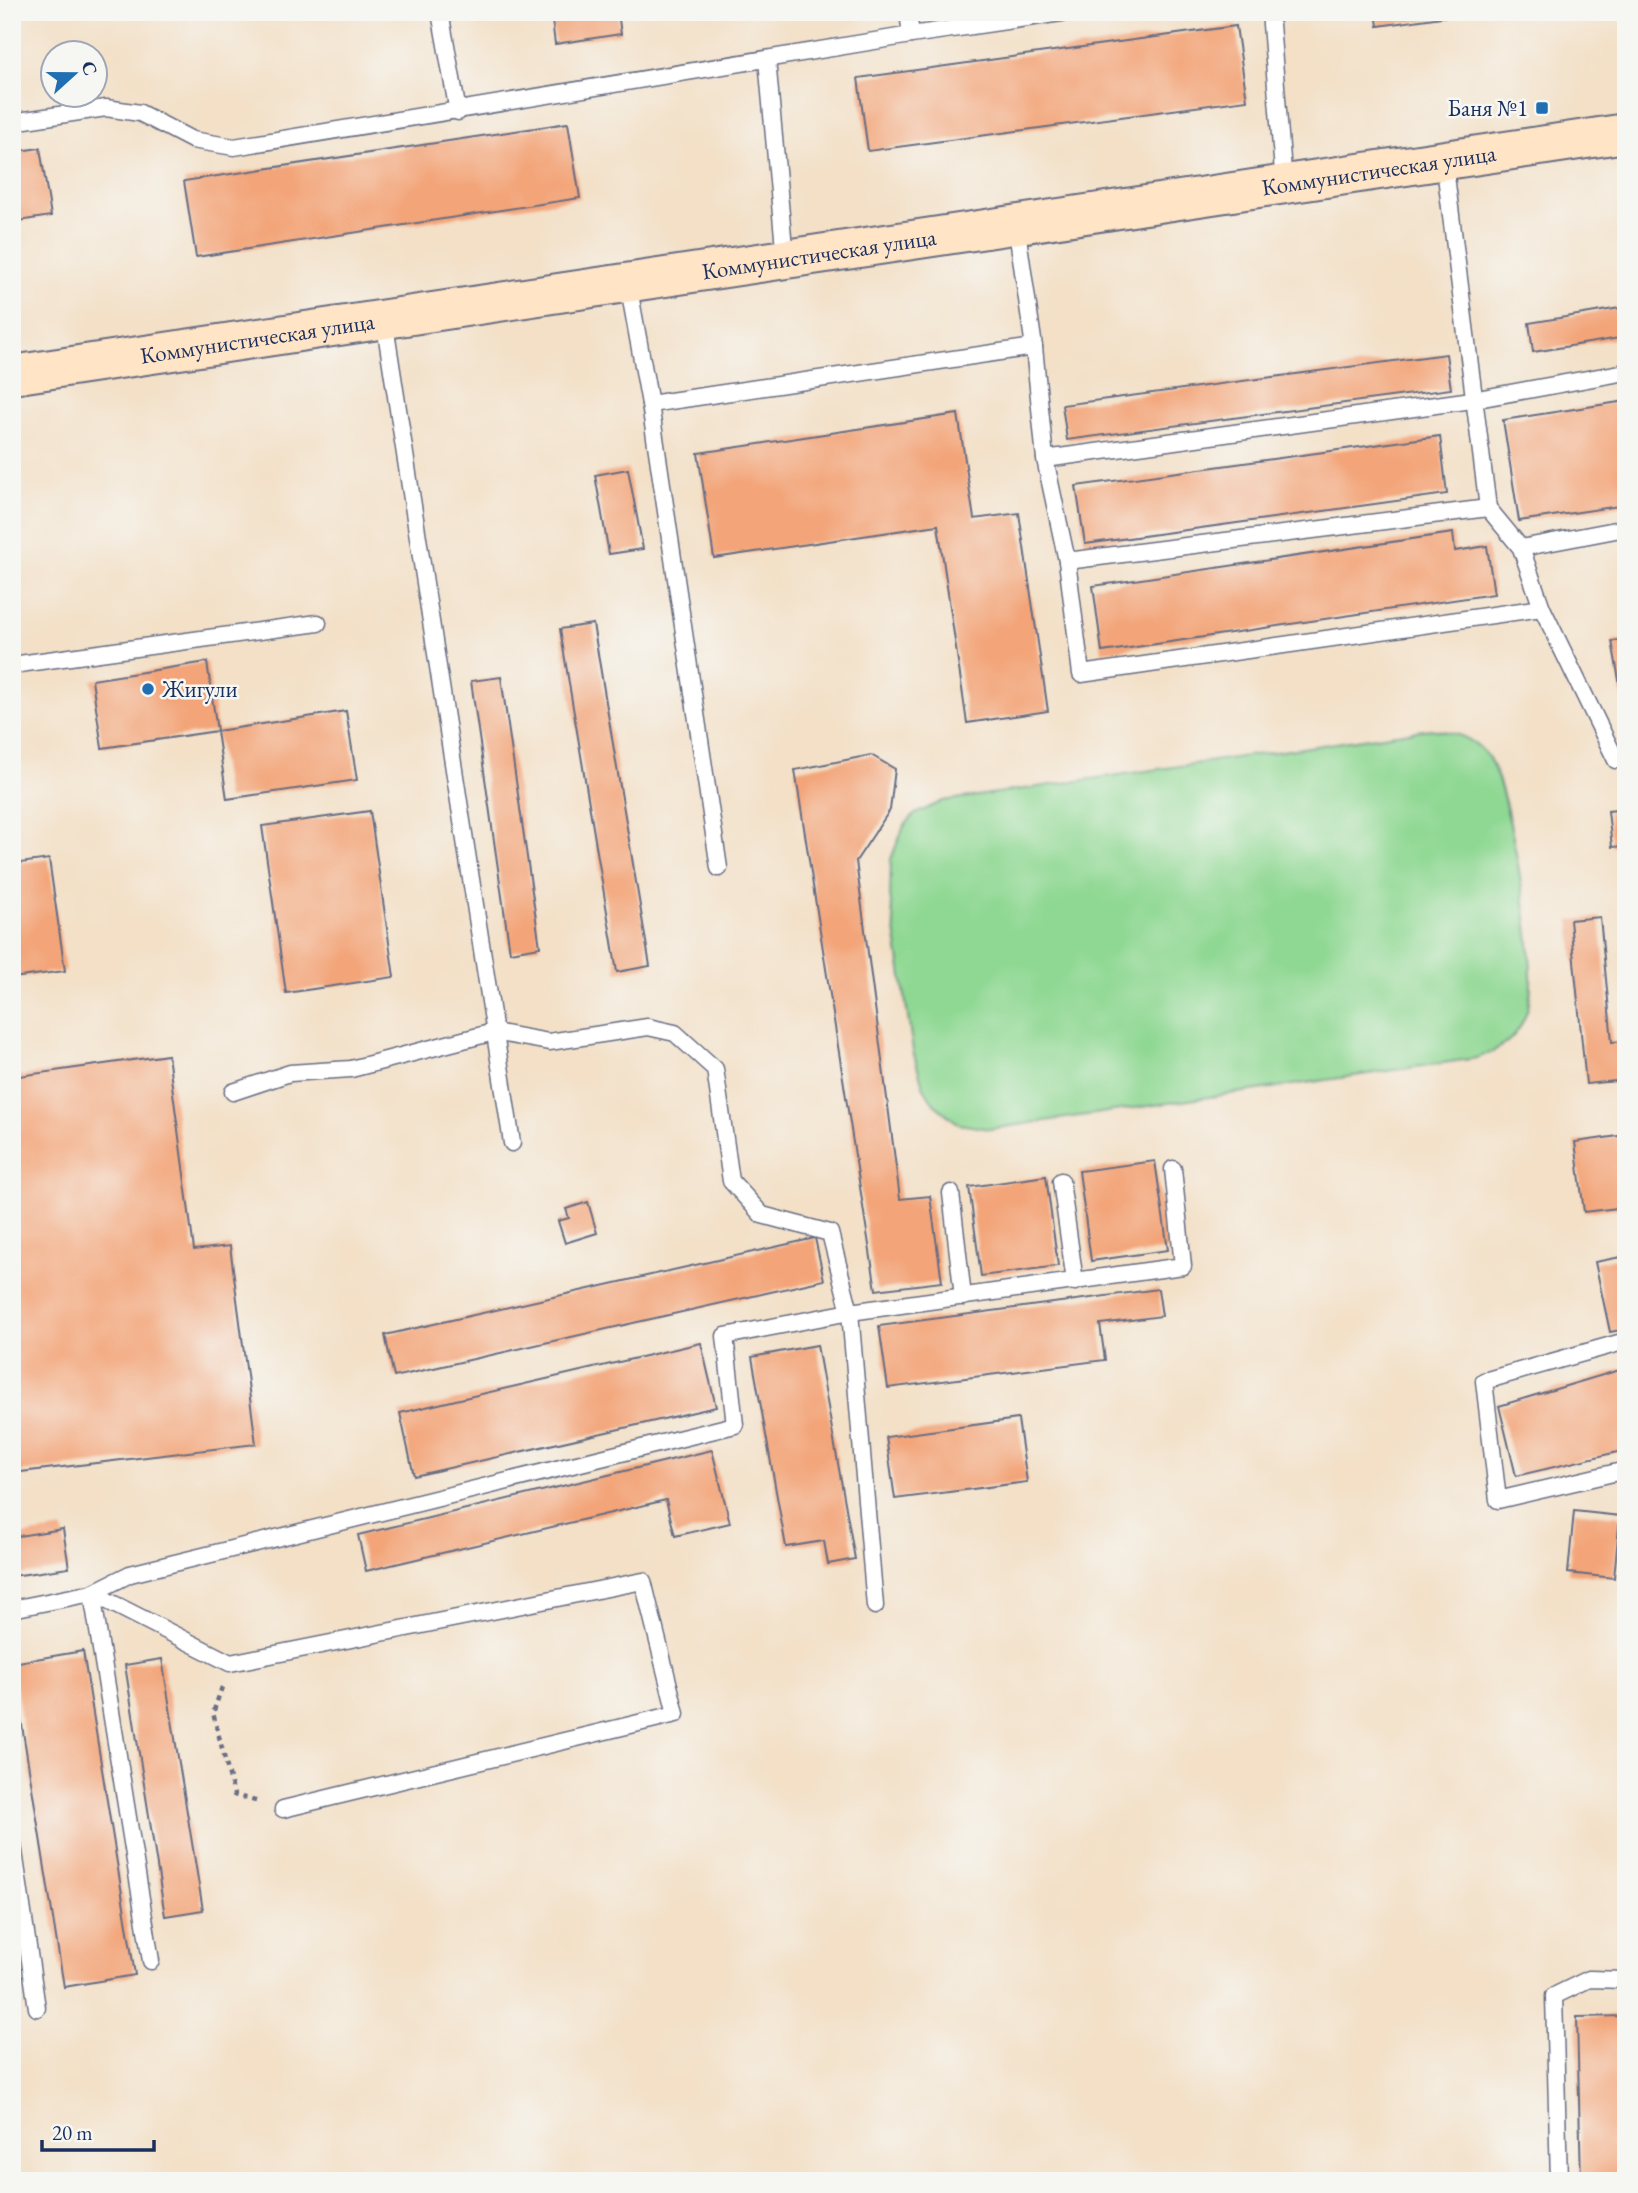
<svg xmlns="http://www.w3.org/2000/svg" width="1638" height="2193" font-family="'EB Garamond',serif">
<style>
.green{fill:#8fd893;stroke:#558478;stroke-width:2}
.building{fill:#f3a579}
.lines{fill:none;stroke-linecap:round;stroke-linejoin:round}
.lane-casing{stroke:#676d83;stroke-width:19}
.secondary-casing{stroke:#676d83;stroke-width:42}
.path{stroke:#676d83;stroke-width:4.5;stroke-dasharray:5 5;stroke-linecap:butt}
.lane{stroke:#fff;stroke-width:16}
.secondary{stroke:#ffe4c6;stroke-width:38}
.poi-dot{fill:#1f6fb2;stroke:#f6f6f2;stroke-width:2.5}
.labels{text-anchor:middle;stroke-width:5;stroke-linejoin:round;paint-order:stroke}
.poi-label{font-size:23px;fill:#1b2f5e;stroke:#f6f6f2;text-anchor:end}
.street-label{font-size:23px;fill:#1b2f5e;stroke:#f6f6f2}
</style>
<rect width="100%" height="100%" fill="#f6f6f2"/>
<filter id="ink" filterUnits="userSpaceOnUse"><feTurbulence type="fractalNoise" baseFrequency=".0143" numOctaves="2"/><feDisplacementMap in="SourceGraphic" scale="14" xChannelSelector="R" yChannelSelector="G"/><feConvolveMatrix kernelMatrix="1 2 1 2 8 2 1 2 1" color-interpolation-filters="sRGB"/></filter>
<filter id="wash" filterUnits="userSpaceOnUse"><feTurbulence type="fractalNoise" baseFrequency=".00686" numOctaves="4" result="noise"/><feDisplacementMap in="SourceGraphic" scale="28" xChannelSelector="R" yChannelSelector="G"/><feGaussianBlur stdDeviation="1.57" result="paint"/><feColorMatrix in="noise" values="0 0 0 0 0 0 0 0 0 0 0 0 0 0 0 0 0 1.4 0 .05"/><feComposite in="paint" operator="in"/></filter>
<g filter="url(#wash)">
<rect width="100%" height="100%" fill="#f3e0c7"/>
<path class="green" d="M1430,729C1453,732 1471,736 1486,754C1509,782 1533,943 1531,983C1531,995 1529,1007 1524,1019C1515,1041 1498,1050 1477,1058L990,1129L959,1124L934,1104L923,1086L913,1051L890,896L891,859L904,826L915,814L943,801Z"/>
<g id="blocks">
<g class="building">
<polygon points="551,12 618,12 621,34 555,44"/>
<polygon points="1376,12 1463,12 1463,14 1378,26"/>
<polygon points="1236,26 1247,100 868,151 858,78"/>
<polygon points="568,123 580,198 196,257 184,181"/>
<polygon points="40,148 51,216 12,222 12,152"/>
<polygon points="1626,307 1626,337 1533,352 1529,323"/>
<polygon points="1446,354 1451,389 1067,440 1062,405"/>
<polygon points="1626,401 1626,505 1519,521 1503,420"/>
<polygon points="958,414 974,519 1019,513 1048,711 967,723 938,525 714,558 698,453"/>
<polygon points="1440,436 1447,494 1085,544 1076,486"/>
<polygon points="628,469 643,549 609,554 595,475"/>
<polygon points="1453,533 1455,551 1487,546 1494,594 1102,652 1093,586"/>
<polygon points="593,624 650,966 617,972 560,629"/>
<polygon points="1626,639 1626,707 1624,708 1612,641"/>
<polygon points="207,662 217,731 346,711 357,780 227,799 217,731 102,748 92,680"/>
<polygon points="501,677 540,947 510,952 471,681"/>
<polygon points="871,755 895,769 890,810 856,861 897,1175 900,1199 930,1196 942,1282 876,1290 795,770"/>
<polygon points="1626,809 1626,846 1612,847 1608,811"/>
<polygon points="370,811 394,977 286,993 262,826"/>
<polygon points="49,859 65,971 12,978 12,864"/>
<polygon points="1600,917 1612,1042 1626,1041 1626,1080 1586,1084 1570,920"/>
<polygon points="168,1055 194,1250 230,1246 256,1444 12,1473 12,1077"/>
<polygon points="1626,1135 1626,1207 1584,1212 1575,1142"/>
<polygon points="1155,1161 1168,1250 1091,1261 1079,1171"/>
<polygon points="1046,1176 1058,1266 981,1276 969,1187"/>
<polygon points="588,1202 597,1233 565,1243 558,1221 569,1218 566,1209"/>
<polygon points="815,1238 824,1280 394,1377 385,1335"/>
<polygon points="1626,1256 1626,1329 1610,1332 1595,1262"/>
<polygon points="1158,1289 1162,1316 1100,1324 1105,1360 888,1388 879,1326"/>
<polygon points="701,1343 716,1407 414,1476 400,1413"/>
<polygon points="817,1345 855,1559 828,1564 824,1541 786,1547 752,1357"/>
<polygon points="1626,1368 1626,1450 1516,1476 1499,1406"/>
<polygon points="1018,1419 1027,1482 895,1499 886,1437"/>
<polygon points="712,1450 730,1523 675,1536 666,1500 366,1571 358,1535"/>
<polygon points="1574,1511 1620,1516 1614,1578 1568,1573"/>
<polygon points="63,1529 69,1568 12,1576 12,1537"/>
<polygon points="83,1651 135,1975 64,1987 12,1663"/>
<polygon points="162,1659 203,1910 165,1916 125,1665"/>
<polygon points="1626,2016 1626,2181 1581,2181 1577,2017"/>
</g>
</g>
</g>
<g filter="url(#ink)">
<use href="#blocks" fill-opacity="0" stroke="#676d83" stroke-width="2"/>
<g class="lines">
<defs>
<g id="lane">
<polyline points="440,12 458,112"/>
<polyline points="908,12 911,35"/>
<polyline points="1270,12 1284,184"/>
<polyline points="767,59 785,259"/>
<polyline points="12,122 106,108 140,113 192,140 234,147 911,35 1068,12"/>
<polyline points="1444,160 1488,508 1521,548 1542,608 1616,760 1626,759"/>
<polyline points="1016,224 1034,347 1045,459 1067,561 1081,674 1542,608"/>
<polyline points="628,283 650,404 719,868"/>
<polyline points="384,319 512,1143"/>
<polyline points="650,404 1034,347"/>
<polyline points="1045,459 1472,400 1626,372"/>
<polyline points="1521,548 1626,528"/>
<polyline points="1067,561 1488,508"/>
<polyline points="12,665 318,623"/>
<polyline points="233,1092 290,1073 351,1069 494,1032 549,1042 648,1027 675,1033 715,1069 731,1181 762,1215 830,1233 850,1312 875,1606"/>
<polyline points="1061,1181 1075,1282"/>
<polyline points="951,1193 963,1297"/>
<polyline points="1626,1341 1484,1381 1498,1500 1626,1470"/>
<polyline points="92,1593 230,1663 643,1581 676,1714 283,1809"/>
<polyline points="92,1593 151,1961"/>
<polyline points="12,1609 92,1593 130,1574 735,1425 725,1336 850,1312 1183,1266 1173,1169"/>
<polyline points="12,1838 37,2008"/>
<polyline points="1559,2181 1554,1996 1589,1979 1626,1980"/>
</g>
<g id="secondary">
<path id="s1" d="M12,375L1626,133"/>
</g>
</defs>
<use href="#lane" class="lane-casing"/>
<use href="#secondary" class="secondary-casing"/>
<polyline class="path" points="222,1687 213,1713 234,1795 259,1802"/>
<use href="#lane" class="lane"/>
<use href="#secondary" class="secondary"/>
</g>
</g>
<g class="poi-dot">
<rect x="1535" y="101" width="14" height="14" rx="3.5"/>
<circle cx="148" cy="689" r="7"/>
</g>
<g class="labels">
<g class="poi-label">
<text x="1528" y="116">Баня №1</text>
<text x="162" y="697" text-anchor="start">Жигули</text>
</g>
<g class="street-label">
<text dy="8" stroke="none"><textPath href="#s1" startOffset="1382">Коммунистическая улица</textPath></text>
<text dy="8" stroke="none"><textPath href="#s1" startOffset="816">Коммунистическая улица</textPath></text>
<text dy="8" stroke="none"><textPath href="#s1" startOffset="248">Коммунистическая улица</textPath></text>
</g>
</g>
<rect width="1638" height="2193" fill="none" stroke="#f6f6f2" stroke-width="42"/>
<g transform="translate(74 74) rotate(69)"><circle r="33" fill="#f6f6f2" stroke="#9ea6b7" stroke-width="2"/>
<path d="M0-5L12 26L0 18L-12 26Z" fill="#1f6fb2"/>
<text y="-10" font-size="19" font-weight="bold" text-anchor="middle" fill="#1b2f5e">С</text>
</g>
<path d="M42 2140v10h112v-10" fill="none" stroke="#1b2f5e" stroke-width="3.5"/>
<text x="52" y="2140" font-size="21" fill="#1b2f5e" stroke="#f6f6f2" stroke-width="5" paint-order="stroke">20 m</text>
</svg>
